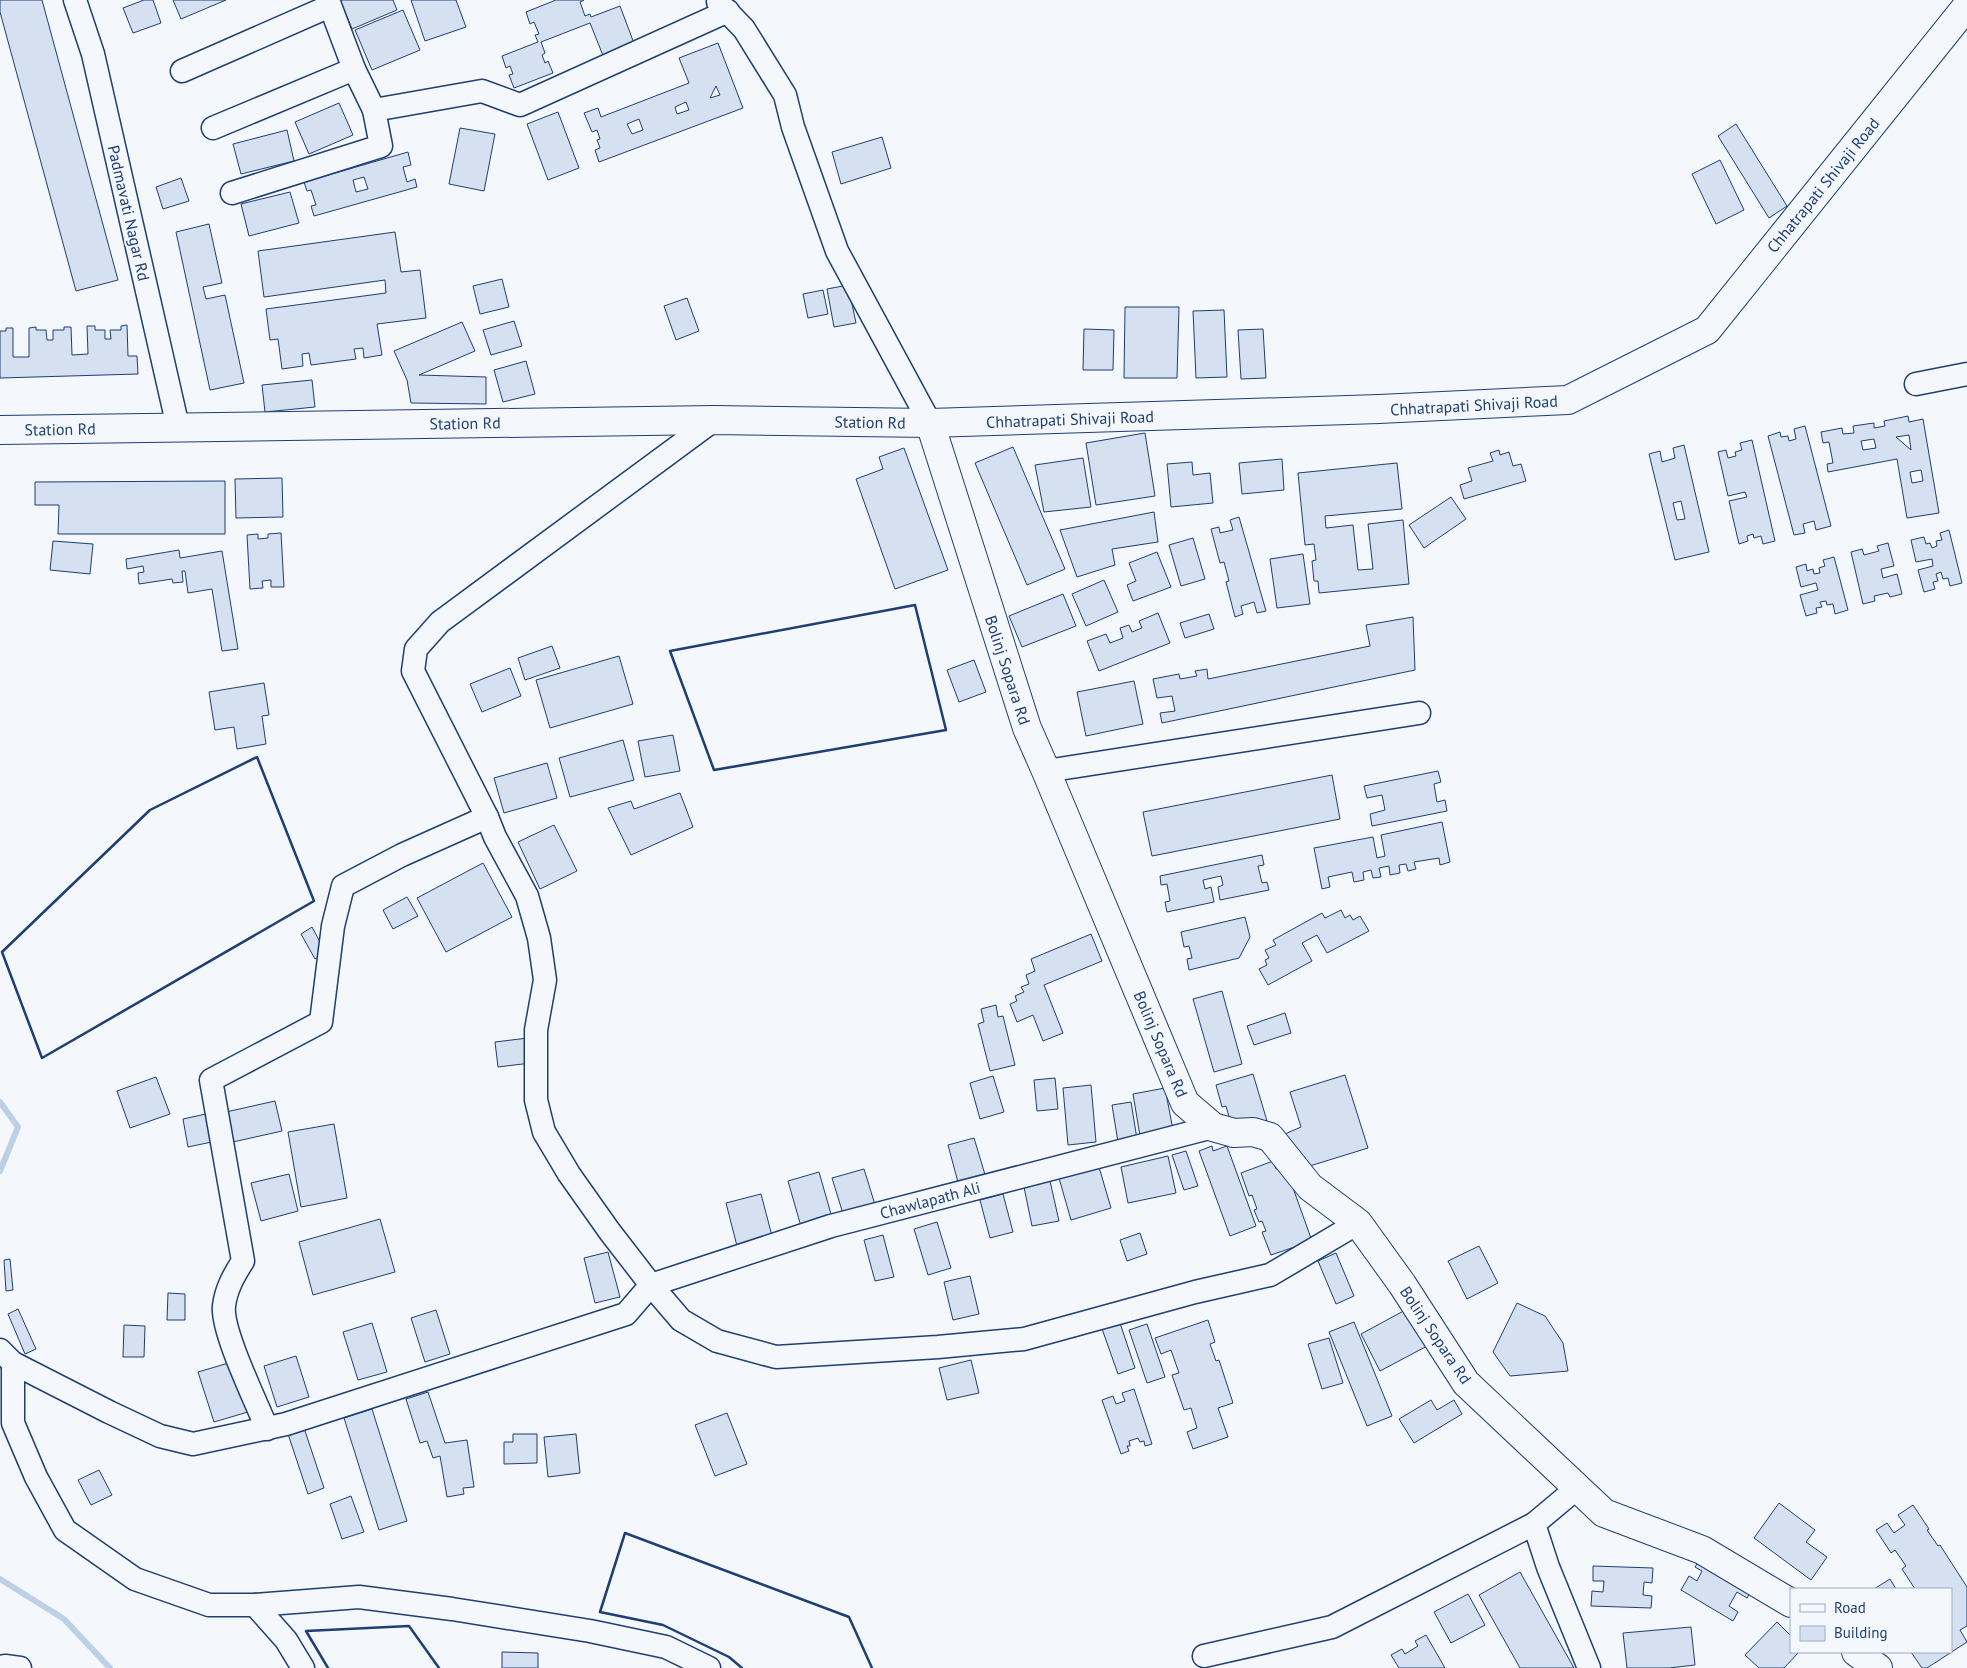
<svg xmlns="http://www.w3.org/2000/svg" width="1967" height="1668" font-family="'PT Sans',sans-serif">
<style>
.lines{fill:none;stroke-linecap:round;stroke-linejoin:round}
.stream{stroke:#bed0e5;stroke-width:6}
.building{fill:#d5e0f0;stroke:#1d3f73;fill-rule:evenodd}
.minor-casing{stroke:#1d3f73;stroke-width:25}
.major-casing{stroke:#1d3f73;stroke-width:30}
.minor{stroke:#f4f7fb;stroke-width:22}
.major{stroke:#f4f7fb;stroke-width:28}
.wall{stroke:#1d3f73;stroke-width:2.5}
.labels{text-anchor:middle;stroke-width:4;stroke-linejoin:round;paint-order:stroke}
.street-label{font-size:16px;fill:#1d3f73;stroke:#f4f7fb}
</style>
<rect width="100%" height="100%" fill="#f4f7fb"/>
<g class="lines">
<g class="stream">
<polyline points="0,1102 18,1127 0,1171"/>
<polyline points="0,1579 64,1619 110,1668"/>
</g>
</g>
<g class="building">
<polygon points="0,0 42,0 118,280 76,291 0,12"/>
<polygon points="144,0 153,0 161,23 133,33 123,8"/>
<polygon points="173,0 226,0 181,19"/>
<polygon points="340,0 393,0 397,10 352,29"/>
<polygon points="411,0 456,0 466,27 425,41"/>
<polygon points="556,0 584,0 580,2 585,16 590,14 591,17 620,6 635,46 604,58 590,23 541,42 545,53 542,55 545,63 548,61 553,73 514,88 509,75 513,74 510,66 506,68 502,56 538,42 535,35 539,34 534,22 530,24 526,12"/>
<polygon points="403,10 420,50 372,70 355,30"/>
<path d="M718,43L743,108L599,162L595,150L600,148L597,140L600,139L597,130L592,132L584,113L598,108L601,117L689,83L679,58ZM716,86L720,95L710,98ZM686,102L689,110L677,114L675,107ZM639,119L643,130L632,134L627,124Z"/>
<polygon points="339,103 353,135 309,154 295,122"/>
<polygon points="558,112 579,168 548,180 527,124"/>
<polygon points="1736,124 1787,206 1769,218 1718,136"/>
<polygon points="460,128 495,134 484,191 449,184"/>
<polygon points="287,130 294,161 241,174 233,144"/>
<polygon points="882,137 891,168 841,184 832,152"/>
<path d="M408,152L411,165L403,167L407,182L415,179L417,187L314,216L311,206L316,205L311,190L307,191L304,182ZM364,177L368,189L356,192L353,180Z"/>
<polygon points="1720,160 1744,210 1716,224 1692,174"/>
<polygon points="181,178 189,201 163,209 156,187"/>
<polygon points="290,192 299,223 249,236 241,204"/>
<polygon points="209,224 222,283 203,287 206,299 225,295 244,383 210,390 176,232"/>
<polygon points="395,232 401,272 420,270 426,318 377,324 382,355 364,358 363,348 354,349 356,359 311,365 309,353 302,354 303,366 282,369 278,339 270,340 266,309 386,293 385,280 264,297 258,251"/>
<polygon points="502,279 509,307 480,314 473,286"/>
<polygon points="848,285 856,323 834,327 827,289"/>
<polygon points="823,290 828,314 808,318 803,294"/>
<polygon points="687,298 699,331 676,340 664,306"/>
<polygon points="1125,307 1179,307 1177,378 1124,378"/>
<polygon points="1224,310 1227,377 1196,378 1193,311"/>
<polygon points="514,321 522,346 491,355 483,330"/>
<polygon points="462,322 475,351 419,375 486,377 486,404 411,403 407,380 394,351"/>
<polygon points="127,325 128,356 137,356 138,374 0,378 0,331 6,331 6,328 13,328 13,357 29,357 29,328 36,327 36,330 46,330 47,340 53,340 53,330 64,330 64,327 71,327 72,355 88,354 87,326 95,326 95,330 105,330 105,339 111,339 110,330 121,330 121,326"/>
<polygon points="1084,329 1114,330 1113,370 1083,370"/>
<polygon points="1263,329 1266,378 1241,379 1238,330"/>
<polygon points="526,361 535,394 503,402 494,370"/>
<polygon points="312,380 315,407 265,412 262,385"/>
<path d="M1908,416L1909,422L1923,419L1939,513L1907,518L1897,459L1828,472L1827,464L1833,463L1829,442L1823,443L1821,432L1842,428L1843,434L1854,433L1853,426L1874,423V428L1885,426L1884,421ZM1909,435L1911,450L1896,437ZM1874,439L1876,448L1863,450L1861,441ZM1921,470L1923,481L1912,483L1910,472Z"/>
<polygon points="1805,426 1831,526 1816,530 1814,521 1803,524 1805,533 1794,535 1768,436 1780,432 1781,437 1788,436 1789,441 1796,439 1794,429"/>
<polygon points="1145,433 1155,496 1096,505 1086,443"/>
<polygon points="1752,440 1775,541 1763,544 1761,536 1754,538 1753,534 1747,536 1748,541 1739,544 1729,501 1747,497 1745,492 1728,496 1718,452 1726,450 1728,458 1736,456 1735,452 1742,450 1740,443"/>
<path d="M1684,445L1709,552L1675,560L1649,454L1660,451L1662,462L1675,458L1673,448ZM1681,501L1685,519L1677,520L1673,503Z"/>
<polygon points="1013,447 1065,569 1027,585 975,463"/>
<polygon points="904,448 948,570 895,589 856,479 883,469 879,457"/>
<polygon points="1499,450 1500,455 1509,452 1513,466 1521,464 1526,481 1464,499 1460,485 1472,481 1468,468 1493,461 1490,453"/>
<polygon points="1083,458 1091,507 1044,512 1035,465"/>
<polygon points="1282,459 1284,490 1242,494 1239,463"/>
<polygon points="1192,462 1193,475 1210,473 1213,503 1171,507 1167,464"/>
<polygon points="1397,463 1402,509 1325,516 1326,528 1353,525 1358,570 1373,569 1368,524 1403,520 1409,584 1319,593 1318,581 1314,581 1312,561 1316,560 1314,544 1305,545 1298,473"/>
<polygon points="282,478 283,517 236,518 235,479"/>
<polygon points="225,481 225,534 58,534 59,505 35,505 35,482"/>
<polygon points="1451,497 1466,519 1424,548 1409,525"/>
<polygon points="1154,512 1158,542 1112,549 1115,565 1077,577 1060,530"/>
<polygon points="1239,517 1266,611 1257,613 1254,602 1241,606 1243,614 1235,617 1226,582 1229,581 1224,562 1220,563 1211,529 1219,527 1220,533 1233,530 1230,520"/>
<polygon points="1949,530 1962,583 1950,586 1948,578 1943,579 1941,572 1936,574 1938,581 1933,582 1935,589 1924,592 1918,570 1933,566 1932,559 1916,562 1911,540 1924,537 1926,544 1930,543 1932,548 1937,546 1936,541 1942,540 1940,533"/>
<polygon points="281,533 284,587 271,587 271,580 262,581 263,588 250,589 247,535 258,534 258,539 268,538 268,534"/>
<polygon points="1193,538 1205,579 1181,586 1169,545"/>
<polygon points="53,541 93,544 90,574 50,570"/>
<polygon points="1888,543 1894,566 1881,569 1883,578 1897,574 1902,594 1890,597 1888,593 1874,596 1875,601 1863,604 1851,552 1862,549 1864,555 1879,551 1877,546"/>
<polygon points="179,550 180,558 222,551 238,649 222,651 212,589 188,593 185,571 182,571 183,582 173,583 172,579 139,584 138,573 144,572 143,566 127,569 126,559"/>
<polygon points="1157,552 1171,587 1133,601 1127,585 1136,581 1129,563"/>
<polygon points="1303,554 1310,604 1277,608 1270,559"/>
<polygon points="1834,557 1848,610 1835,614 1833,604 1827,605 1826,601 1820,602 1822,607 1816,608 1817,613 1806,616 1800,595 1818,590 1816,583 1801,587 1796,567 1806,564 1807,571 1813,569 1814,574 1820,573 1819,568 1825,566 1823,560"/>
<polygon points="1104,580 1118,612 1086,626 1072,594"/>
<polygon points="1063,594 1076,626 1022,647 1009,616"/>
<polygon points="1158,613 1170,643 1099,671 1087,641 1106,634 1110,643 1123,638 1120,628 1129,625 1132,632 1142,628 1139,621"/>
<polygon points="1209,614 1214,629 1185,638 1180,623"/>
<polygon points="1413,617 1415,670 1162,723 1160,713 1175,711 1172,696 1157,698 1153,679 1179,674 1180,679 1197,676 1195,671 1207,669 1208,679 1370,646 1366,625"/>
<polygon points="552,646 560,668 525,680 518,658"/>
<polygon points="619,656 633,704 550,728 536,680"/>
<polygon points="974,660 986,692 959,702 947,670"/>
<polygon points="510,668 521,696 482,712 470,684"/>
<polygon points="1134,681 1143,724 1086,736 1077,692"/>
<polygon points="264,683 269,715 262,716 266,744 237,749 234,727 215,730 209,692"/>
<polygon points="673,735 680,771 645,777 638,741"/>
<polygon points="623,740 634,780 570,797 559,758"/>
<polygon points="547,763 557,798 504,813 494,778"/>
<polygon points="1438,771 1441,782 1434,784 1437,802 1445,800 1447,811 1372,826 1370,814 1385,810 1382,795 1367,798 1364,786"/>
<polygon points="1332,775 1340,819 1152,856 1143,812"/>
<polygon points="680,793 693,827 631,855 608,808 631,801 634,809"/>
<polygon points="1442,822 1450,862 1440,865 1439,858 1414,862 1416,869 1408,871 1406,864 1399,865 1400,873 1390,875 1389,866 1379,868 1381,877 1373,878 1371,870 1363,872 1364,880 1354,882 1352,872 1328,877 1330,887 1322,889 1314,848 1373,837 1377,858 1385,856 1381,835"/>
<polygon points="554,825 577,871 540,889 518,842"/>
<polygon points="1262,855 1264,865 1258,866 1262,883 1267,882 1269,890 1220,900 1218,887 1223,885 1221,876 1203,880 1205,889 1211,887 1214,902 1167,912 1165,902 1170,901 1167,884 1161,885 1160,876"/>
<polygon points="483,863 512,917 446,952 417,898"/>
<polygon points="407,897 418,916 393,929 383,910"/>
<polygon points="1341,910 1345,918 1350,915 1353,920 1360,916 1369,931 1327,953 1317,935 1302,943 1312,961 1268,985 1259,969 1267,965 1265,960 1269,958 1265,950 1276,945 1273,940 1322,913 1325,918"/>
<polygon points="1245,917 1250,937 1239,958 1189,970 1187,959 1192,958 1189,946 1184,947 1181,932"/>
<polygon points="312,927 326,953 315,959 301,934"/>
<polygon points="1091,934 1102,961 1044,985 1063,1033 1043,1041 1033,1015 1017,1022 1010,1004 1017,1001 1015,996 1024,992 1021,987 1029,984 1026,975 1035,971 1031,959"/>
<polygon points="1222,991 1242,1064 1214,1072 1193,999"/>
<polygon points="996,1005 998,1017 1003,1016 1015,1065 990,1071 978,1024 984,1022 981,1009"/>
<polygon points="1285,1013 1291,1033 1254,1045 1247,1026"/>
<polygon points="528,1038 531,1063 498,1067 495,1042"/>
<polygon points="1253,1074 1267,1121 1239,1130 1231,1124 1226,1106 1222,1107 1216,1085"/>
<polygon points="1345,1075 1368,1148 1300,1169 1278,1137 1301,1127 1290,1092"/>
<polygon points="993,1076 1004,1112 980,1119 970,1083"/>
<polygon points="156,1077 170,1114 130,1128 117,1091"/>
<polygon points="1055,1078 1058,1109 1037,1111 1034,1080"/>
<polygon points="1091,1085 1096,1142 1068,1145 1063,1088"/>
<polygon points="1165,1088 1173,1130 1140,1136 1133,1094"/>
<polygon points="275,1101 282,1131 233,1142 226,1112"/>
<polygon points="1131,1102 1137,1139 1118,1142 1112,1105"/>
<polygon points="215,1112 221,1140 188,1147 183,1119"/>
<polygon points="334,1124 347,1198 301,1207 288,1132"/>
<polygon points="974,1138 986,1178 959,1186 948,1145"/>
<polygon points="1212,1146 1213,1151 1227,1146 1256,1226 1230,1236 1199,1151"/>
<polygon points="1186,1151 1198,1186 1184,1190 1172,1155"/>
<polygon points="1168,1156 1176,1193 1128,1203 1121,1167"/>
<polygon points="1273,1161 1276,1169 1280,1167 1283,1176 1288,1174 1312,1241 1271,1255 1262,1232 1266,1231 1262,1221 1259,1222 1254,1210 1257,1209 1252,1195 1249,1196 1241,1173"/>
<polygon points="1099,1167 1111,1208 1071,1220 1059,1178"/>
<polygon points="864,1169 876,1208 844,1217 832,1178"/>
<polygon points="819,1172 833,1221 802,1230 788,1181"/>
<polygon points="289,1174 298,1211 261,1221 251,1183"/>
<polygon points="1050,1181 1059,1221 1032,1226 1024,1187"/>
<polygon points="761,1194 772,1236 737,1246 726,1203"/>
<polygon points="1003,1194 1013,1232 990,1238 980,1200"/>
<polygon points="380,1219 395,1272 313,1295 299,1242"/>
<polygon points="937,1222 951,1268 928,1275 914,1229"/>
<polygon points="1140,1233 1147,1254 1127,1261 1120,1240"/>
<polygon points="883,1235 894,1277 875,1281 864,1240"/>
<polygon points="1479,1246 1498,1283 1467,1299 1448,1261"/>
<polygon points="608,1252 620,1297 595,1303 584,1258"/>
<polygon points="1336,1253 1354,1296 1336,1304 1318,1261"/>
<polygon points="10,1259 13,1290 6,1291 4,1260"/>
<polygon points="970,1276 979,1314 953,1320 944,1282"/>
<polygon points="168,1293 185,1294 185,1320 167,1320"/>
<polygon points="1517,1303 1545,1316 1563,1343 1568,1371 1510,1376 1493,1352"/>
<polygon points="1409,1308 1429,1345 1380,1371 1361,1334"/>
<polygon points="18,1309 36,1349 25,1354 8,1314"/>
<polygon points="436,1310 450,1354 425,1362 411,1318"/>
<polygon points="1119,1320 1135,1368 1118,1374 1101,1326"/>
<polygon points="1208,1320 1215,1342 1210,1344 1216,1361 1219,1360 1233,1403 1218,1408 1228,1437 1193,1449 1187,1432 1197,1428 1191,1408 1184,1410 1172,1375 1179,1373 1171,1350 1161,1354 1155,1338"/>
<polygon points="1354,1322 1392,1416 1367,1426 1329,1332"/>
<polygon points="372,1323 387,1372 358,1380 343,1332"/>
<polygon points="1147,1324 1165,1377 1147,1383 1129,1330"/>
<polygon points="124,1325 145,1326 144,1357 123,1357"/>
<polygon points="1329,1338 1343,1383 1322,1389 1308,1344"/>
<polygon points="296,1356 309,1397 277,1407 264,1366"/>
<polygon points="971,1360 979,1393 947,1400 939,1368"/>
<polygon points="232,1362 248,1412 214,1422 198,1372"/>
<polygon points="1134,1389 1152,1444 1145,1446 1144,1441 1140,1442 1138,1438 1129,1441 1130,1446 1127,1446 1129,1451 1121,1454 1102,1400 1113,1396 1116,1404 1125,1401 1122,1393"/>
<polygon points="428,1392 445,1443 467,1440 474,1487 463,1488 464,1494 447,1497 440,1456 433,1458 427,1441 420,1443 406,1399"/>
<polygon points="1431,1400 1437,1410 1454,1400 1462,1414 1414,1443 1399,1419"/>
<polygon points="372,1409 407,1521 379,1530 344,1418"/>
<polygon points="727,1413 747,1464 715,1476 695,1425"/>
<polygon points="304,1428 324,1488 308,1494 288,1434"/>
<polygon points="513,1434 537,1434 537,1463 504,1464 504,1442 513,1442"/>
<polygon points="576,1434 580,1473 548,1477 544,1437"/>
<polygon points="99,1470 112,1495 91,1505 78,1480"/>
<polygon points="351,1496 364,1532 342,1539 330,1504"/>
<polygon points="1779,1503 1815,1530 1806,1542 1827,1557 1811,1580 1754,1538"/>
<polygon points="1913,1505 1929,1529 1927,1530 1938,1546 1940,1545 1967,1587 1967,1626 1960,1630 1967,1642 1927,1668 1922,1668 1911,1652 1951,1652 1951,1589 1915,1589 1902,1569 1906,1566 1895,1550 1891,1553 1876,1530 1887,1523 1894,1533 1905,1525 1898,1515"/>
<polygon points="1702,1555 1754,1586 1747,1598 1737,1592 1729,1606 1738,1612 1733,1621 1681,1590 1689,1576 1697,1581 1702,1571 1695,1567"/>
<polygon points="1593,1566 1653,1568 1652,1583 1644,1582 1643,1595 1652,1596 1651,1608 1591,1606 1592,1591 1603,1592 1604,1581 1593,1581"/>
<polygon points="1520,1572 1574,1668 1520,1668 1479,1595"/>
<polygon points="1890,1579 1896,1589 1874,1589"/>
<polygon points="1468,1594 1485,1625 1451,1643 1434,1612"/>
<polygon points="1777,1622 1791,1636 1791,1652 1799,1652 1784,1668 1759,1668 1745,1655"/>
<polygon points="1691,1627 1695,1665 1669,1668 1627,1668 1623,1633"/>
<polygon points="1426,1635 1445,1668 1399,1668 1391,1655 1402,1649 1405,1654 1418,1646 1415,1641"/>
<polygon points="502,1652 538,1653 538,1668 502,1668"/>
</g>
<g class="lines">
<defs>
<g id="minor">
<polyline points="75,0 93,54 178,427"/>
<polyline points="328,0 354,69 374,110 482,91 520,105 728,11"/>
<polyline points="718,2 744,29 785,95 793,127 837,251 930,423"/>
<polyline points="182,71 330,6"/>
<polyline points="213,128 354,69"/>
<polyline points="232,193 381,146 374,110"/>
<polyline points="1916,384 1967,374"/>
<polyline points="714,420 440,622 416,649 413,671 487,817 495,837 527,896 539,938 545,980 536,1030 536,1100 544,1132 569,1174 610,1232 651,1285 681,1320 717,1341 776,1357 938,1347 1024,1339 1195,1292 1270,1275 1358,1223"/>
<polyline points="1046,771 1419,713"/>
<polyline points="651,1285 831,1226 1213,1127"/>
<polyline points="0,1350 13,1363 109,1412 160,1436 193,1444 286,1424 626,1314 651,1285"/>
<polyline points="13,1363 13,1423 36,1477 65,1530 135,1579 209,1605 255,1605 359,1597 452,1609 590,1631 666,1647 709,1668"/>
<path d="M267,1429C257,1403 221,1331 224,1306C226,1289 234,1275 243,1261L211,1080L321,1022L333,926L343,886L402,855L487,817"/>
<polyline points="1577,1488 1534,1524 1548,1567 1589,1668"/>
<polyline points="255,1605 286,1640 303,1668"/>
<polyline points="1204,1656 1332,1627 1534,1524"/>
<polyline points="0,1667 5,1666 20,1668"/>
</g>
<g id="major">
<polyline points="930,423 1027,728 1046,771 1185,1103 1213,1127 1234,1133 1253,1132 1270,1137 1310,1187 1358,1223 1402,1284 1466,1383 1604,1513 1702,1550 1791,1603"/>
<polyline points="0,430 714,420 930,423 1379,409 1568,400 1707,330 1967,6"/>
<polyline points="1856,1652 1878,1668"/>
</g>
</defs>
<use href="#minor" class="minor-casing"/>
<use href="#major" class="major-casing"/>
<use href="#minor" class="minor"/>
<use href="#major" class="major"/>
<g class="wall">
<polygon points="915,605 946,730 714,770 670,651"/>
<polygon points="257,757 314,901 42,1058 2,952 150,810"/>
<polyline points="328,1668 306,1631 409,1626 439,1668"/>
<polyline points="742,1668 729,1657 663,1625 600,1612 625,1533 849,1617 872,1668"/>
</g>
</g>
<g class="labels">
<g class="street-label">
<text transform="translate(1823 185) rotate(-51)" y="6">Chhatrapati Shivaji Road</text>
<text transform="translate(129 213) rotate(77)" y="6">Padmavati Nagar Rd</text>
<text transform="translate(1474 405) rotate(-3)" y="6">Chhatrapati Shivaji Road</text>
<text transform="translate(1070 419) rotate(-2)" y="6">Chhatrapati Shivaji Road</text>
<text transform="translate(870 422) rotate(1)" y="6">Station Rd</text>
<text transform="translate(465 423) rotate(-1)" y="6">Station Rd</text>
<text transform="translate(60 429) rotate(-1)" y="6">Station Rd</text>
<text transform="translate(1008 670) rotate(72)" y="6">Bolinj Sopara Rd</text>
<text transform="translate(1161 1044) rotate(67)" y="6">Bolinj Sopara Rd</text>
<text transform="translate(930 1200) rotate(-15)" y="6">Chawlapath Ali</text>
<text transform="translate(1436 1335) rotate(56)" y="6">Bolinj Sopara Rd</text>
</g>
</g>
<rect x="1790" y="1588" width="162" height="65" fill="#f4f7fb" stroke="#9eadc5"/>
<rect x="1800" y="1604" width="25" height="8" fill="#f4f7fb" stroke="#9eadc5"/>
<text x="1834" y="1613" font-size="15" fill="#1d3f73">Road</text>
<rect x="1800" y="1626" width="25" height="15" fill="#d5e0f0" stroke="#9eadc5"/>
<text x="1834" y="1638" font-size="15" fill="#1d3f73">Building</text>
</svg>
